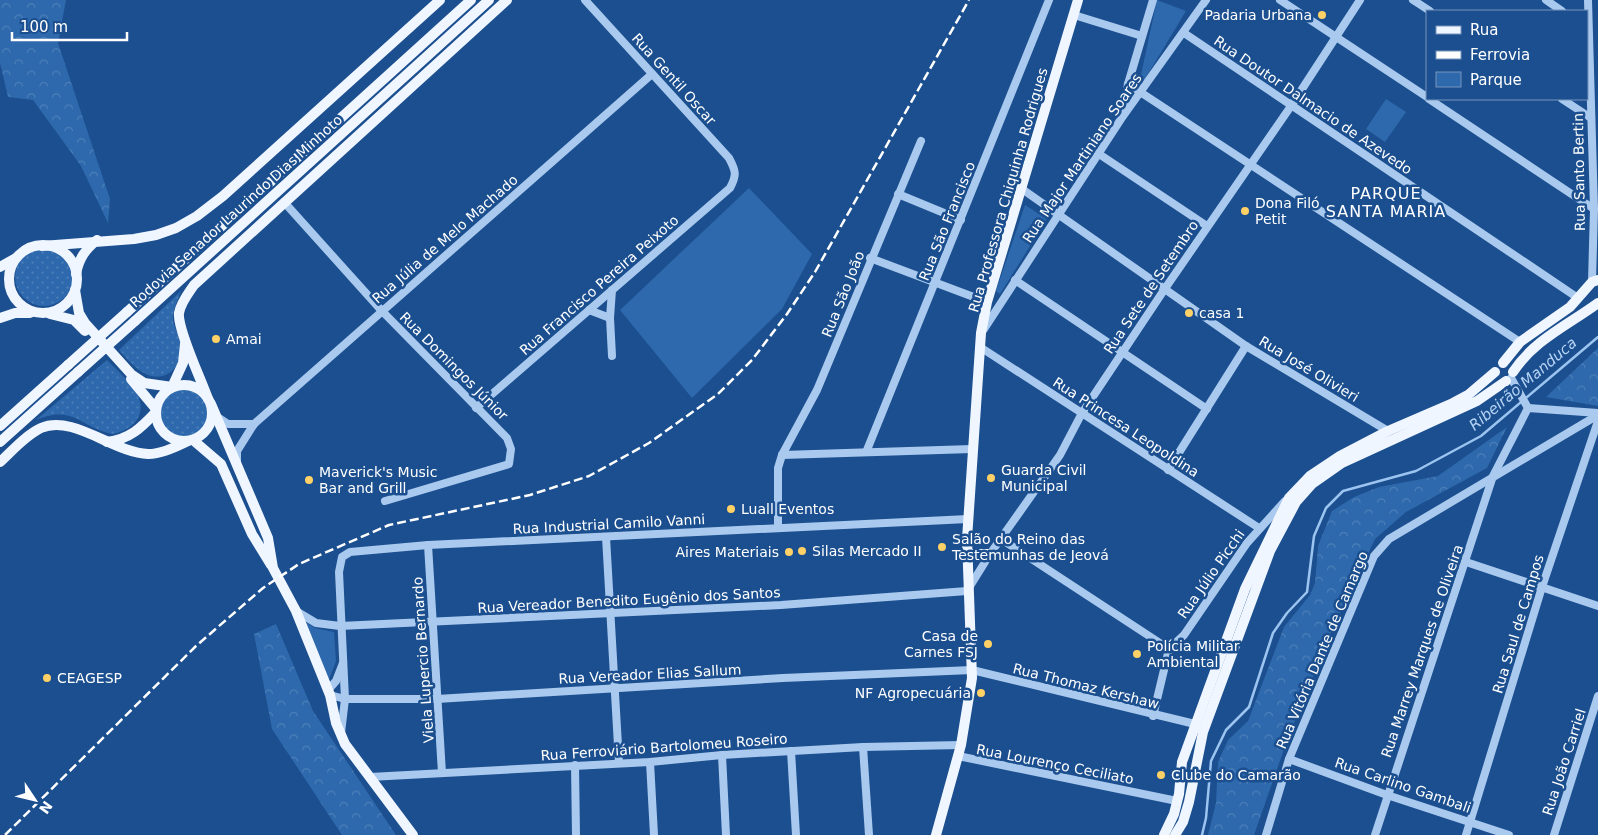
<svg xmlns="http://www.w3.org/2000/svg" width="1598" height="835" font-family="'DejaVu Sans',sans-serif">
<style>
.grass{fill:url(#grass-dots)}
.forest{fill:url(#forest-crowns)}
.green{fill:#2e69ad}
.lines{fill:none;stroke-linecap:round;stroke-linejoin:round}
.stream{stroke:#9cc4f0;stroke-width:2.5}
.minor{stroke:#a9c9ee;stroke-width:8}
.major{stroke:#f0f6ff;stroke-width:10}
.rail{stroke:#fff;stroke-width:2.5;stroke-dasharray:9 4;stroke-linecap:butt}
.major-bridge{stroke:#f0f6ff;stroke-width:10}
.poi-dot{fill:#ffd166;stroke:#1b4f8f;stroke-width:2}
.labels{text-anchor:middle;stroke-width:5;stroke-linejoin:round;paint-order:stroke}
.poi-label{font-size:14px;fill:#fff;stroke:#1b4f8f;text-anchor:start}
.street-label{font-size:14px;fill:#fff;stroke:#1b4f8f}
.water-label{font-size:15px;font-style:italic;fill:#b5d3f5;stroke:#1b4f8f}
.quarter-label{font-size:16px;letter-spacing:1px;fill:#fff;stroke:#1b4f8f}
</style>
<defs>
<pattern id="grass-dots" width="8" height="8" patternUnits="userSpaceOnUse" patternTransform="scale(1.25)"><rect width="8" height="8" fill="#2e69ad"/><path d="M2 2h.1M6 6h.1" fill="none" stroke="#4d80b9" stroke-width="1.8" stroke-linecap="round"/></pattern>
<pattern id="forest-crowns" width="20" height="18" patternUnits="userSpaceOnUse" patternTransform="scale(1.25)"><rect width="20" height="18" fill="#2e69ad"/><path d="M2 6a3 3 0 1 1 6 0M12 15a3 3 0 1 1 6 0" fill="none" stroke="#4d80b9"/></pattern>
</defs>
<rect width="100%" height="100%" fill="#1b4f8f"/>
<g class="grass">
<circle cx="44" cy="277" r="29"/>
<path d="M181,291C178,299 172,312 173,320C174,329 181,337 181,346C183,365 168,382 148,375C136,370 127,359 119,350Z"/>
<path d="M107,360C121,375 153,398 136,421C130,428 122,432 113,434C80,428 75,404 36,420Z"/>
<circle cx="183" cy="413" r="24"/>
</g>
<g class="forest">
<polygon points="0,0 66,0 58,43 110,199 108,223 81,166 33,100 8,97 0,63"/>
<polygon points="1598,348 1598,406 1546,397"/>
<polygon points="1507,427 1487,468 1406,512 1375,539 1330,635 1289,735 1254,835 1208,835 1216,803 1218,762 1228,740 1248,721 1284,627 1310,595 1315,583 1318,546 1332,511 1354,497 1379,487 1438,476"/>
<polygon points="276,624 313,711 396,835 342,835 272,729 254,634"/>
</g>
<g class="green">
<polygon points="1157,0 1186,11 1142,84 1139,84"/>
<polygon points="1386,99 1406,112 1385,142 1366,129"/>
<polygon points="749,188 812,254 782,309 692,398 620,310"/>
<polygon points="1025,205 1047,219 1000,294 996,291"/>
<polygon points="304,621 315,628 334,632 336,661 329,680"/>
</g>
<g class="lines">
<polyline class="stream" points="1202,835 1206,818 1211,761 1226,730 1249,707 1273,633 1287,613 1307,592 1314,536 1326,508 1343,491 1416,471 1481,436 1598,337"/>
<g class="minor">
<polyline points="1280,0 1427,97"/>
<polyline points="1413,0 1430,11"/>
<polyline points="1546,0 1562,11"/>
<polyline points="1588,0 1594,209 1592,282"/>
<polyline points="1074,15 1142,36"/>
<polyline points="1184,33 1578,298"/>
<polyline points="1128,84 1520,342"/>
<polyline points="1429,99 1594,209"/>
<polyline points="1562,99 1591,118"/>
<polyline points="1122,115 1128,84 1153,0"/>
<polyline points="1099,154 1207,226"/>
<polyline points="1022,189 1246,346 1388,431"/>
<polyline points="898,194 961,220"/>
<polyline points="284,202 382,311 507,438 511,449 509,464 385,501"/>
<polyline points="870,258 987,302"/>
<polyline points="1015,280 1207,409"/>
<polyline points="589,310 610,318 612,290"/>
<polyline points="610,318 612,356"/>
<polyline points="984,329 1121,119 1206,0"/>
<polyline points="980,347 1259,528"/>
<polyline points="1511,378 1528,408"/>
<path d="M476,408L730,188C737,175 736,171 729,158L585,0"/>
<polyline points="1528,408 1598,413"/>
<polyline points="216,416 228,424 254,424"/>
<polyline points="867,450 1049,0"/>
<polyline points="782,455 972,449"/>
<polyline points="237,461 237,451 254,424 652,74"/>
<polyline points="1168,470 1246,346"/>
<polyline points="778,528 778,468 782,455 817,390 921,141"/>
<polyline points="606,537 619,763"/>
<polyline points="1001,539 1169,649 1184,635 1247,543 1285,501"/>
<polyline points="428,545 442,773"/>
<polyline points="1466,562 1598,606"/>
<polyline points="296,611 316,623 340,626 781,605 967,591 990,554 1060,455 1082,413 1164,290 1291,106 1360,0"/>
<polyline points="328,690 336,681 343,663"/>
<polyline points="330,695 345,699 437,699 783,678 972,670 1195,724"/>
<polyline points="1153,716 1169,649"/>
<polyline points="341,733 345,699 339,572 342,557 350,552 428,545 968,519"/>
<polyline points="863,747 869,835"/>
<polyline points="791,751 796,835"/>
<polyline points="722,755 726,835"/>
<polyline points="958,756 1177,801"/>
<polyline points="1289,759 1387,795 1509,835"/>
<polyline points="650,762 654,835"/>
<polyline points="575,765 576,835"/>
<polyline points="370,777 650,762 722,755 863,747 961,745"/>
<polyline points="1266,835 1289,759 1374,556 1389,539 1598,415"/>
<polyline points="1375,835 1493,476 1528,408"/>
<polyline points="1466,835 1542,587 1598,421"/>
<polyline points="1554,835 1598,696"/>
</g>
<g class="major">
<circle cx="43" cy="279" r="34"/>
<polyline points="42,246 134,239 156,235 176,228 197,216 223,196 440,0"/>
<polyline points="0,267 16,258"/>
<path d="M76,274C79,258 85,250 97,240"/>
<polyline points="75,290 79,313 85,323 132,375 144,383 172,387 183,363 185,344"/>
<polyline points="127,312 471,0"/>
<polyline points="50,314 74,320 85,331"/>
<polyline points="0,318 15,313 30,313"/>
<polyline points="135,321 489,0"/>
<polyline points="1503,363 1520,342 1570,307 1592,282 1598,280"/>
<path d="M1513,372C1534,340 1568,325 1598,303"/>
<polyline points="131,379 156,409"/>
<circle cx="184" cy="413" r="28"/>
<path d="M208,399C202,381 177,329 179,313C181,302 188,294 194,285L507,0"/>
<polyline points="211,404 268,538 273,568 296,611 330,695 336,723 345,744 413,835"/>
<polyline points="0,426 68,365"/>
<polyline points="193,440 221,464 252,534 271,565"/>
<polyline points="0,442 78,372"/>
<path d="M107,442C130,439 141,428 156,412"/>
<path d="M0,462C13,450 26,435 41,428C73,414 114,453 148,454C162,454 175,447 188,441"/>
<polyline points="967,554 990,554"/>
<polyline points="936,835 961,745 972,678 967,539 981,333 987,302 1078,0"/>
<polyline points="1164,835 1174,814 1179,794 1182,762 1245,589 1289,498 1310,476 1340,456 1388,431 1453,403 1468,395 1495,372"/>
<polyline points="1175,835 1183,822 1189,802 1203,732 1270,551 1296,502 1312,484 1342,463 1477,401 1506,381"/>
</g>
<polyline class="rail" points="5,835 196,646 263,588 299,564 389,525 530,495 589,476 649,443 718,394 752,360 787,314 815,272 969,0"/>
<g class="major-bridge">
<polyline points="68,365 127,312"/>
<polyline points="78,372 135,321"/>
</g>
</g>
<g class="poi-dot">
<circle cx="1322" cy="15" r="5"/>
<circle cx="1245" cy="211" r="5"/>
<circle cx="1189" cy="313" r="5"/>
<circle cx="216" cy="339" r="5"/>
<circle cx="991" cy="478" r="5"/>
<circle cx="309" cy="480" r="5"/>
<circle cx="731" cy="509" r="5"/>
<circle cx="942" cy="547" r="5"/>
<circle cx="802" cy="551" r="5"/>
<circle cx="789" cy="552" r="5"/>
<circle cx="988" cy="644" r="5"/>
<circle cx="1137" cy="654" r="5"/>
<circle cx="47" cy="678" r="5"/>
<circle cx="981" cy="693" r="5"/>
<circle cx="1161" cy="775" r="5"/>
</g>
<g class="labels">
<g class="poi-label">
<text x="1312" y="20" text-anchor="end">Padaria Urbana</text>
<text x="1255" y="208">Dona Filó<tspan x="1255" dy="16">Petit</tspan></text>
<text x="1199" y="318">casa 1</text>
<text x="226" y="344">Amai</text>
<text x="1001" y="475">Guarda Civil<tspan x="1001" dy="16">Municipal</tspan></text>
<text x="319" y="477">Maverick's Music<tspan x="319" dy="16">Bar and Grill</tspan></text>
<text x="741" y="514">Luall Eventos</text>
<text x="952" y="544">Salão do Reino das<tspan x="952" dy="16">Testemunhas de Jeová</tspan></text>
<text x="812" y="556">Silas Mercado II</text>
<text x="779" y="557" text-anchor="end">Aires Materiais</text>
<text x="978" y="641" text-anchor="end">Casa de<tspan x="978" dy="16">Carnes FSJ</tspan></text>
<text x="1147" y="651">Polícia Militar<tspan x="1147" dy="16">Ambiental</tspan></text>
<text x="57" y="683">CEAGESP</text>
<text x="971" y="698" text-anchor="end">NF Agropecuária</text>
<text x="1171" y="780">Clube do Camarão</text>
</g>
<g class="street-label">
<text transform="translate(674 79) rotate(48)" y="5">Rua Gentil Oscar</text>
<text transform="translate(1313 105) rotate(34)" y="5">Rua Doutor Dalmacio de Azevedo</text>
<text transform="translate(1082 158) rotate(-56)" y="5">Rua Major Martiniano Soares</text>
<text transform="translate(1579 172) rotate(-91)" y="5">Rua Santo Bertin</text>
<text transform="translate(1008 190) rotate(-74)" y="5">Rua Professora Chiquinha Rodrigues</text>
<text transform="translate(236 211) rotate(-42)" y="5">Rodovia Senador Laurindo Dias Minhoto</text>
<text transform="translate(947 221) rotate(-68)" y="5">Rua São Francisco</text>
<text transform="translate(445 239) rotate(-41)" y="5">Rua Júlia de Melo Machado</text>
<text transform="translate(599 285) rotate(-41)" y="5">Rua Francisco Pereira Peixoto</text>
<text transform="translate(1151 287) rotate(-56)" y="5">Rua Sete de Setembro</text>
<text transform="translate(843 294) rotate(-68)" y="5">Rua São João</text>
<text transform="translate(454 366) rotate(45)" y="5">Rua Domingos Júnior</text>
<text transform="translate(1309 369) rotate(31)" y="5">Rua José Olivieri</text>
<text transform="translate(1126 427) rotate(33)" y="5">Rua Princesa Leopoldina</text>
<text transform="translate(609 524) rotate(-3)" y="5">Rua Industrial Camilo Vanni</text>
<text transform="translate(1211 574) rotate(-55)" y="5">Rua Júlio Picchi</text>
<text transform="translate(629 600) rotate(-3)" y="5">Rua Vereador Benedito Eugênio dos Santos</text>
<text transform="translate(1518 624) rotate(-73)" y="5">Rua Saul de Campos</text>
<text transform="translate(1322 650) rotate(-67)" y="5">Rua Vitória Dante de Camargo</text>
<text transform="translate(1422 651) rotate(-71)" y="5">Rua Marrey Marques de Oliveira</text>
<text transform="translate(423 660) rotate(-94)" y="5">Viela Lupercio Bernardo</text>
<text transform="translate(650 674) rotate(-3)" y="5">Rua Vereador Elias Sallum</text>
<text transform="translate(1086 686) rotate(14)" y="5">Rua Thomaz Kershaw</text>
<text transform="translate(664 747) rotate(-4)" y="5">Rua Ferroviário Bartolomeu Roseiro</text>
<text transform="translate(1564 762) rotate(-72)" y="5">Rua João Carriel</text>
<text transform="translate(1055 764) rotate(11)" y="5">Rua Lourenço Ceciliato</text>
<text transform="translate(1403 785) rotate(19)" y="5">Rua Carlino Gambali</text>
</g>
<g class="water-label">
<text transform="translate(1523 384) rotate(-40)" y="5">Ribeirão Manduca</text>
</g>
<g class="quarter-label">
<text x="1386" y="199">PARQUE<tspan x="1386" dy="18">SANTA MARIA</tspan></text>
</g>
</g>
<rect x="1426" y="10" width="162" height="90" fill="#1b4f8f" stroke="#7695bc"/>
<rect x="1436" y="26" width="25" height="8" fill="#f0f6ff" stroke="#7695bc"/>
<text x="1470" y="35" font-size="15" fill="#ffffff">Rua</text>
<rect x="1436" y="51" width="25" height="8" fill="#ffffff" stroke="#7695bc"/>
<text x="1470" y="60" font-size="15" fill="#ffffff">Ferrovia</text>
<rect x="1436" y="72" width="25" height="15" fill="#2e69ad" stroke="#7695bc"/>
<text x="1470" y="85" font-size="15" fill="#ffffff">Parque</text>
<g transform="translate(35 800) rotate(125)" stroke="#1b4f8f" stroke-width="4" paint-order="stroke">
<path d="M0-4L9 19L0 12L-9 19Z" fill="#ffffff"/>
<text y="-8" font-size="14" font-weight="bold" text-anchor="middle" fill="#ffffff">N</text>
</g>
<path d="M12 32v8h115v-8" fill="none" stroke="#ffffff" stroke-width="2.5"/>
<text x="20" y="32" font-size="15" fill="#ffffff" stroke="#1b4f8f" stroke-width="4" paint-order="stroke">100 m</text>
</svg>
